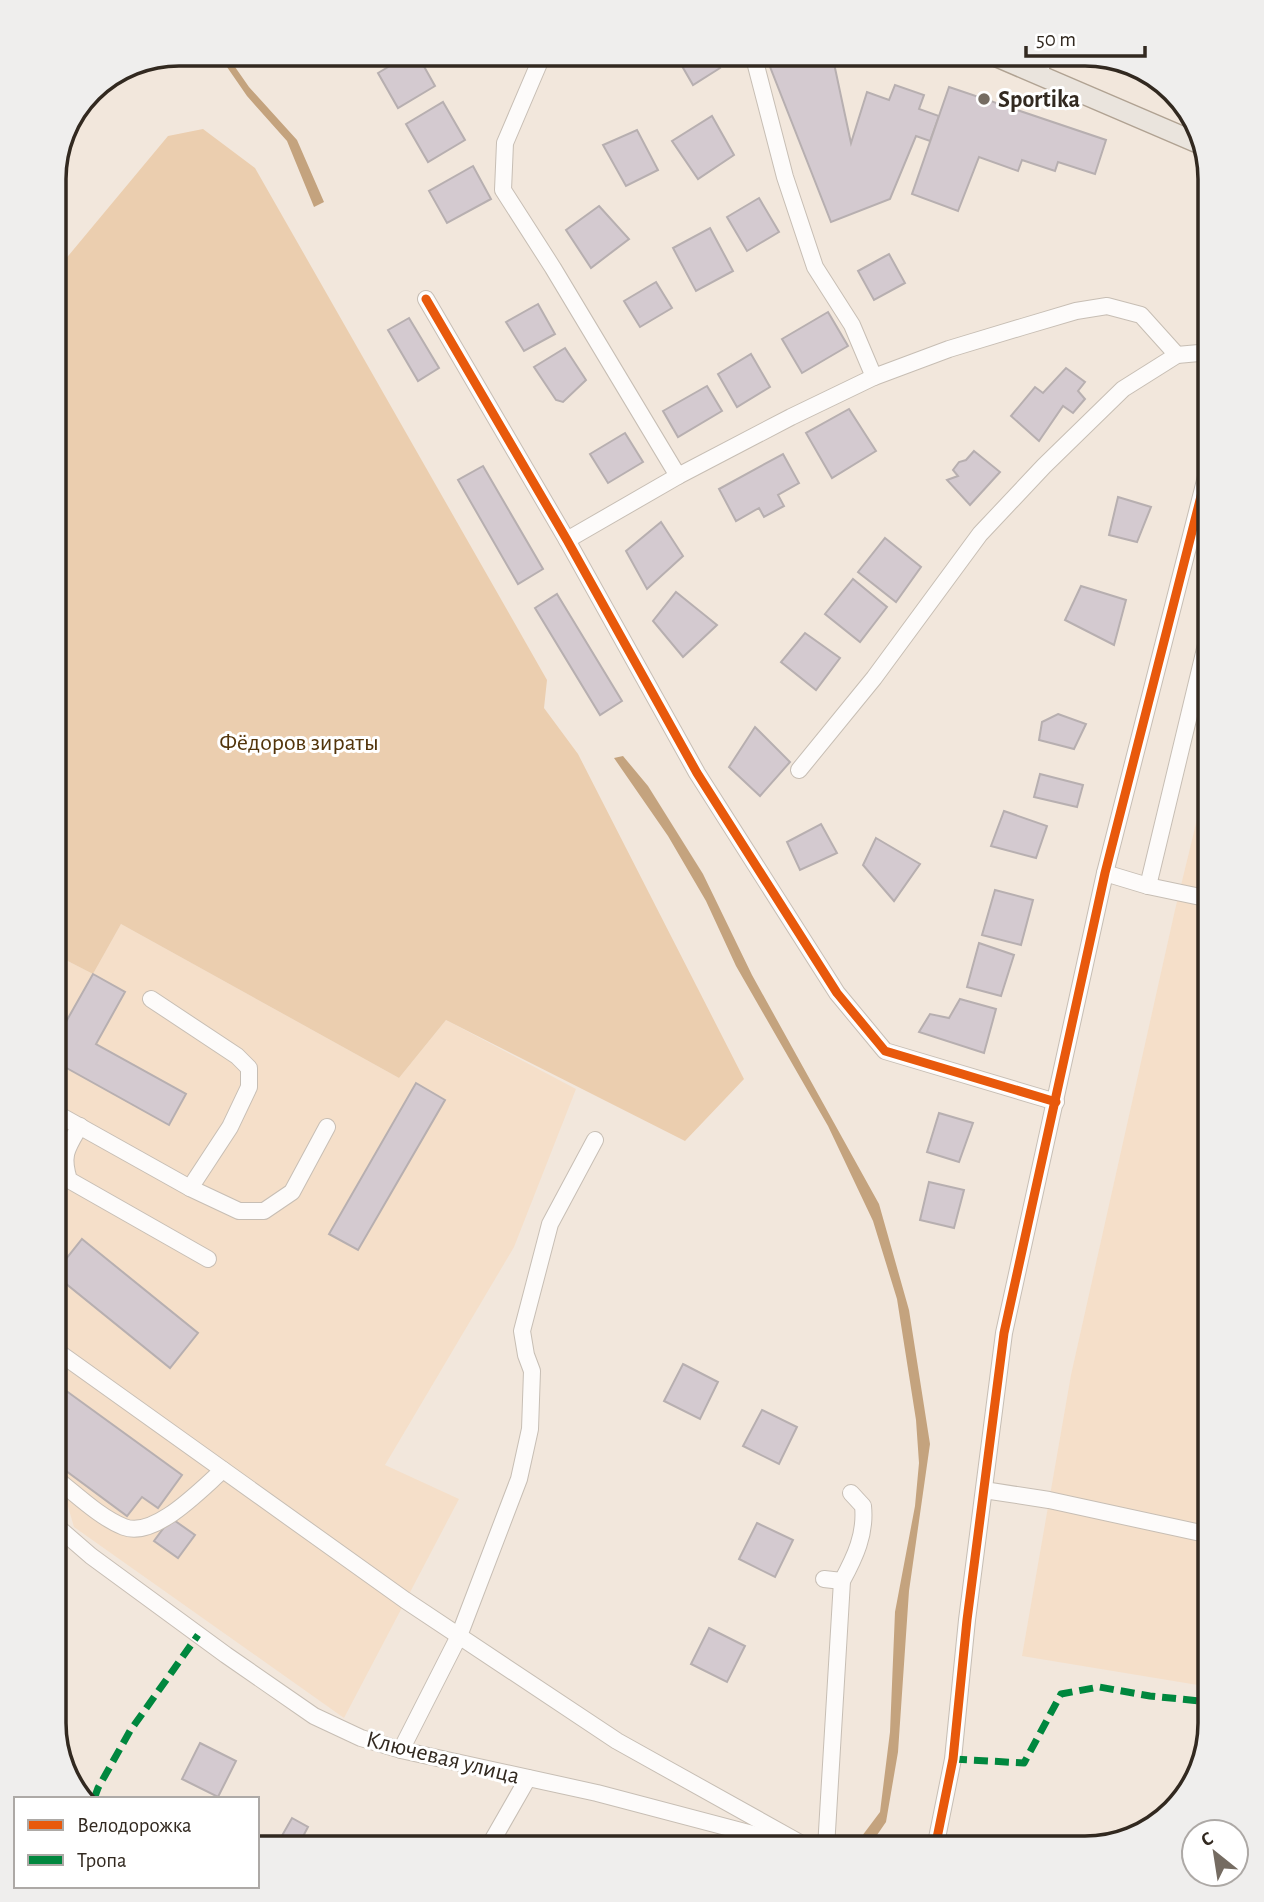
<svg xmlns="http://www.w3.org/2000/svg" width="1264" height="1902" font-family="'Alegreya Sans',sans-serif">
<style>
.built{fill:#f5dfc9}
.green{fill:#ebceaf}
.water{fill:#c4a37e}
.building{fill:#d4cad0;stroke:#b7afb0;stroke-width:2}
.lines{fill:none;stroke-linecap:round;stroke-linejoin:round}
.minor-casing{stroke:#c7beb4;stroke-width:18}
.major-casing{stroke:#b0a292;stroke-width:22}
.minor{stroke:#fdfbfa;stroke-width:16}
.major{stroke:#eae4dd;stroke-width:19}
.quiet{stroke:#00873e;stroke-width:7;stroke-dasharray:14 7;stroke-linecap:butt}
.cycleway-casing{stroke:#fff;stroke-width:13}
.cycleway{stroke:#e8590c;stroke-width:9}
.poi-dot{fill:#756c62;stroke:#fff;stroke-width:2.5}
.labels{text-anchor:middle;stroke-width:6;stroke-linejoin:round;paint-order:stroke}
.poi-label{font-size:24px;font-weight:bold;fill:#322920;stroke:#fff;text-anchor:start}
.park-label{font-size:24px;fill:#52340b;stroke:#fff}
.street-label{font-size:24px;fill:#322920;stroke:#fff}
.rim{fill:none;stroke:#322920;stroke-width:3.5}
</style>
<rect width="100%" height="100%" fill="#f2e7dc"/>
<g class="built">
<polygon points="1210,766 1210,1687 1022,1656 1071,1375 1175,910"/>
<polygon points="121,924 399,1078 446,1020 576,1089 514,1247 385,1465 459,1499 344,1718 74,1527 67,1503 54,1493 54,954 93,974"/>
</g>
<polygon class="green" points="203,129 255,168 547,680 544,708 578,754 744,1079 685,1141 446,1020 399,1078 121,924 93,974 54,954 54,273 168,136"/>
<g class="water">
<polygon points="218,54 226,54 249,87 297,140 324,202 314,207 287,141 247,96"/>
<polygon points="623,756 648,786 703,874 752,975 879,1204 909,1310 930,1444 909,1591 898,1752 886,1822 868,1848 862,1836 880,1812 890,1732 895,1612 915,1506 919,1463 916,1420 897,1299 873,1221 828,1126 736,966 706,901 668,836 614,758"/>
</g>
<g class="building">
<polygon points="410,54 417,54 435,86 398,108 378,73"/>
<polygon points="675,54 711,54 720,68 693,85"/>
<polygon points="765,54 832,54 851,143 867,92 889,100 895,85 924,95 919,109 939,116 930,141 916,136 890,199 831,222"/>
<polygon points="949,87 1106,140 1095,174 1058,162 1055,171 1022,160 1018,171 979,157 958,211 912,194"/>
<polygon points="443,102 465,140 428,162 406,124"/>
<polygon points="712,116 734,155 698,179 672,141"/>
<polygon points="637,130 658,170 626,186 603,145"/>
<polygon points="473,166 491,199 447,223 429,191"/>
<polygon points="759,198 779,232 747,251 727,217"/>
<polygon points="599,206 629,239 591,268 566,230"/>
<polygon points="710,228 733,271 696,291 673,248"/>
<polygon points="889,254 905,283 874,300 858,271"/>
<polygon points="656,282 672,308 640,327 624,301"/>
<polygon points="538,304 555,334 524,351 506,322"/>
<polygon points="828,312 848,346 802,373 782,339"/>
<polygon points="409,318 439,368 418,381 388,330"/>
<polygon points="565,348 586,380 563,402 556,400 534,367"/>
<polygon points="751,354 770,387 737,407 718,374"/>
<polygon points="1066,368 1085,382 1078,391 1085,399 1073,413 1063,406 1039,441 1011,416 1035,387 1043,393"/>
<polygon points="707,386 722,411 678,437 663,411"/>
<polygon points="849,409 876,451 832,478 806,433"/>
<polygon points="625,433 643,462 608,483 590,454"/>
<polygon points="974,451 1000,472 970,505 947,480 958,476 953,470 959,462 966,460"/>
<polygon points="783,454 799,483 778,495 784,506 764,517 759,508 736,521 719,489"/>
<polygon points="483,466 543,569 518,584 458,480"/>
<polygon points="1118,497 1151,507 1137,542 1109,535"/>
<polygon points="661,522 683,556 647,589 626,551"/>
<polygon points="885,538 921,567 896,602 858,572"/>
<polygon points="853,579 887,607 860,642 825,614"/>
<polygon points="1081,586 1126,600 1114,645 1065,620"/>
<polygon points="676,592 717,625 683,657 653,621"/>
<polygon points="557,594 622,701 600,715 535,608"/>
<polygon points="805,633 840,658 816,690 781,662"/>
<polygon points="1058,714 1086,724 1074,749 1039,740 1042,722"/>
<polygon points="755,727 790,762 760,796 729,767"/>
<polygon points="1040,774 1083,785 1077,807 1034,797"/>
<polygon points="1004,811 1047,826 1036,858 991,846"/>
<polygon points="821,824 837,853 800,870 787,842"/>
<polygon points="876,838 920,864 894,901 863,865"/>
<polygon points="995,890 1033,900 1021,945 982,935"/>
<polygon points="979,943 1014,955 1001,996 967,987"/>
<polygon points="93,974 125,992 96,1044 186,1094 169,1125 54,1061 54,1043"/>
<polygon points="960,999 996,1009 984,1053 919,1032 930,1014 949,1018"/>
<polygon points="416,1083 445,1100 358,1250 329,1234"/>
<polygon points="939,1113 973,1123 959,1162 927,1152"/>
<polygon points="929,1182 964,1190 954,1228 920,1220"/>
<polygon points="82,1239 198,1333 170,1368 54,1274"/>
<polygon points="683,1364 718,1382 700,1419 664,1401"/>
<polygon points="54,1382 182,1475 158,1508 142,1497 127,1516 54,1462"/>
<polygon points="762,1410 797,1427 779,1464 743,1446"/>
<polygon points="171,1518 195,1535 178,1558 154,1541"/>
<polygon points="757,1523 793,1540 775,1577 739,1559"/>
<polygon points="709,1628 745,1646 727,1682 691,1664"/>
<polygon points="200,1743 236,1761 218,1797 182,1779"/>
<polygon points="292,1818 308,1827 297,1848 275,1848"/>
</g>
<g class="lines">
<defs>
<g id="minor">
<polyline points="543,54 505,143 503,190 553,268 678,476 791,417 874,377"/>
<polyline points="753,54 785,177 815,267 852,325 874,377 949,349 1022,327 1076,311 1107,306 1141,315 1177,355"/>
<polyline points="1038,75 1046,54"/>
<polyline points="426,299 567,540 697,773 837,993 885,1051 1056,1102"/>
<polyline points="567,540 678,476"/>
<polyline points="799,770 874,678 980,534 1044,466 1123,389 1177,355 1210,352"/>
<polyline points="1105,873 1148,886 1210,899"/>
<polyline points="1148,886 1210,628"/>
<polyline points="151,999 237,1056 249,1068 249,1087 230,1127 190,1188"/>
<polyline points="54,1112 190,1188 239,1211 264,1211 292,1192 327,1127"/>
<path d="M80,1126C67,1148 61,1155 69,1180L208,1259"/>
<polyline points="54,1349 405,1600 617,1741 809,1848"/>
<path d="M54,1477C76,1494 99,1517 124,1527C155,1539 202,1488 223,1470"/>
<polyline points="984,1490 1049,1500 1210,1535"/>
<polyline points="54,1524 91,1556 226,1655 314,1716 361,1738 401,1750 597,1793 787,1843"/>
<polyline points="824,1579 842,1581"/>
<polyline points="401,1750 459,1636 519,1479 530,1429 532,1371 526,1355 522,1331 550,1224 595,1140"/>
<polyline points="488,1848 528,1778"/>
<path d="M826,1848L842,1581C855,1557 866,1534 863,1506L851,1493"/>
<polyline points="935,1848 953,1759 967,1620 1004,1333 1105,873 1210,461"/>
</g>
<polyline id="major" points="990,54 1200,144"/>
</defs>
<use href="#minor" class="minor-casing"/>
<use href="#major" class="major-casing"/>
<use href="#minor" class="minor"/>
<use href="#major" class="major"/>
<g class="quiet">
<polyline points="953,1759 1024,1763 1061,1694 1099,1687 1150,1696 1210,1702"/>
<polyline points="94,1799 98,1788 130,1731 198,1635"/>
</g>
<defs>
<g id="cycleway">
<polyline points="426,299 567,540 697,773 837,993 885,1051 1056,1102"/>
<polyline points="935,1848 953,1759 967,1620 1004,1333 1105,873 1210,461"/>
</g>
</defs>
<use href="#cycleway" class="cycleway-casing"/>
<use href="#cycleway" class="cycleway"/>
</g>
<circle class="poi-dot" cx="984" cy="99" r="7"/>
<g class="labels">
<g class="poi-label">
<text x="998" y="107">Sportika</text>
</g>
<g class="park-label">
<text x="299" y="750">Фёдоров зираты</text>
</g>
<g class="street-label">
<text transform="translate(443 1757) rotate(14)" y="8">Ключевая улица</text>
</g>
</g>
<path d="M0 0H1264V1902H0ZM179 66H1085A113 113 0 0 1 1198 179V1723A113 113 0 0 1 1085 1836H179A113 113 0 0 1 66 1723V179A113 113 0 0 1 179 66Z" fill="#efeeed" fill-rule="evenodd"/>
<path class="rim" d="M179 66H1085A113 113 0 0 1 1198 179V1723A113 113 0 0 1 1085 1836H179A113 113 0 0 1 66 1723V179A113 113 0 0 1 179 66Z"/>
<rect x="14" y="1797" width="245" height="91" fill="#ffffff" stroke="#ada9a6" stroke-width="2"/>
<rect x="28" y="1820" width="35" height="10" fill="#e8590c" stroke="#ada9a6" stroke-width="2"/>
<text x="77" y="1832" font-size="21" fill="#322920">Велодорожка</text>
<rect x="28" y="1855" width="35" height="10" fill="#00873e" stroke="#ada9a6" stroke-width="2"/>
<text x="77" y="1867" font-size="21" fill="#322920">Тропа</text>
<g transform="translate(1215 1853) rotate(330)"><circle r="33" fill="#ffffff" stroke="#ada9a6" stroke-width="2"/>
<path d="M0-5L12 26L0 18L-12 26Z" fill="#756c62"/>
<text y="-10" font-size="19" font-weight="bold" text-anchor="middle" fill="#322920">С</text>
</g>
<path d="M1026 46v10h119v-10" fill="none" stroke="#322920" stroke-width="3.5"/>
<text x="1036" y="46" font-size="21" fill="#322920" stroke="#ffffff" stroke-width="5" paint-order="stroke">50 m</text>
</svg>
